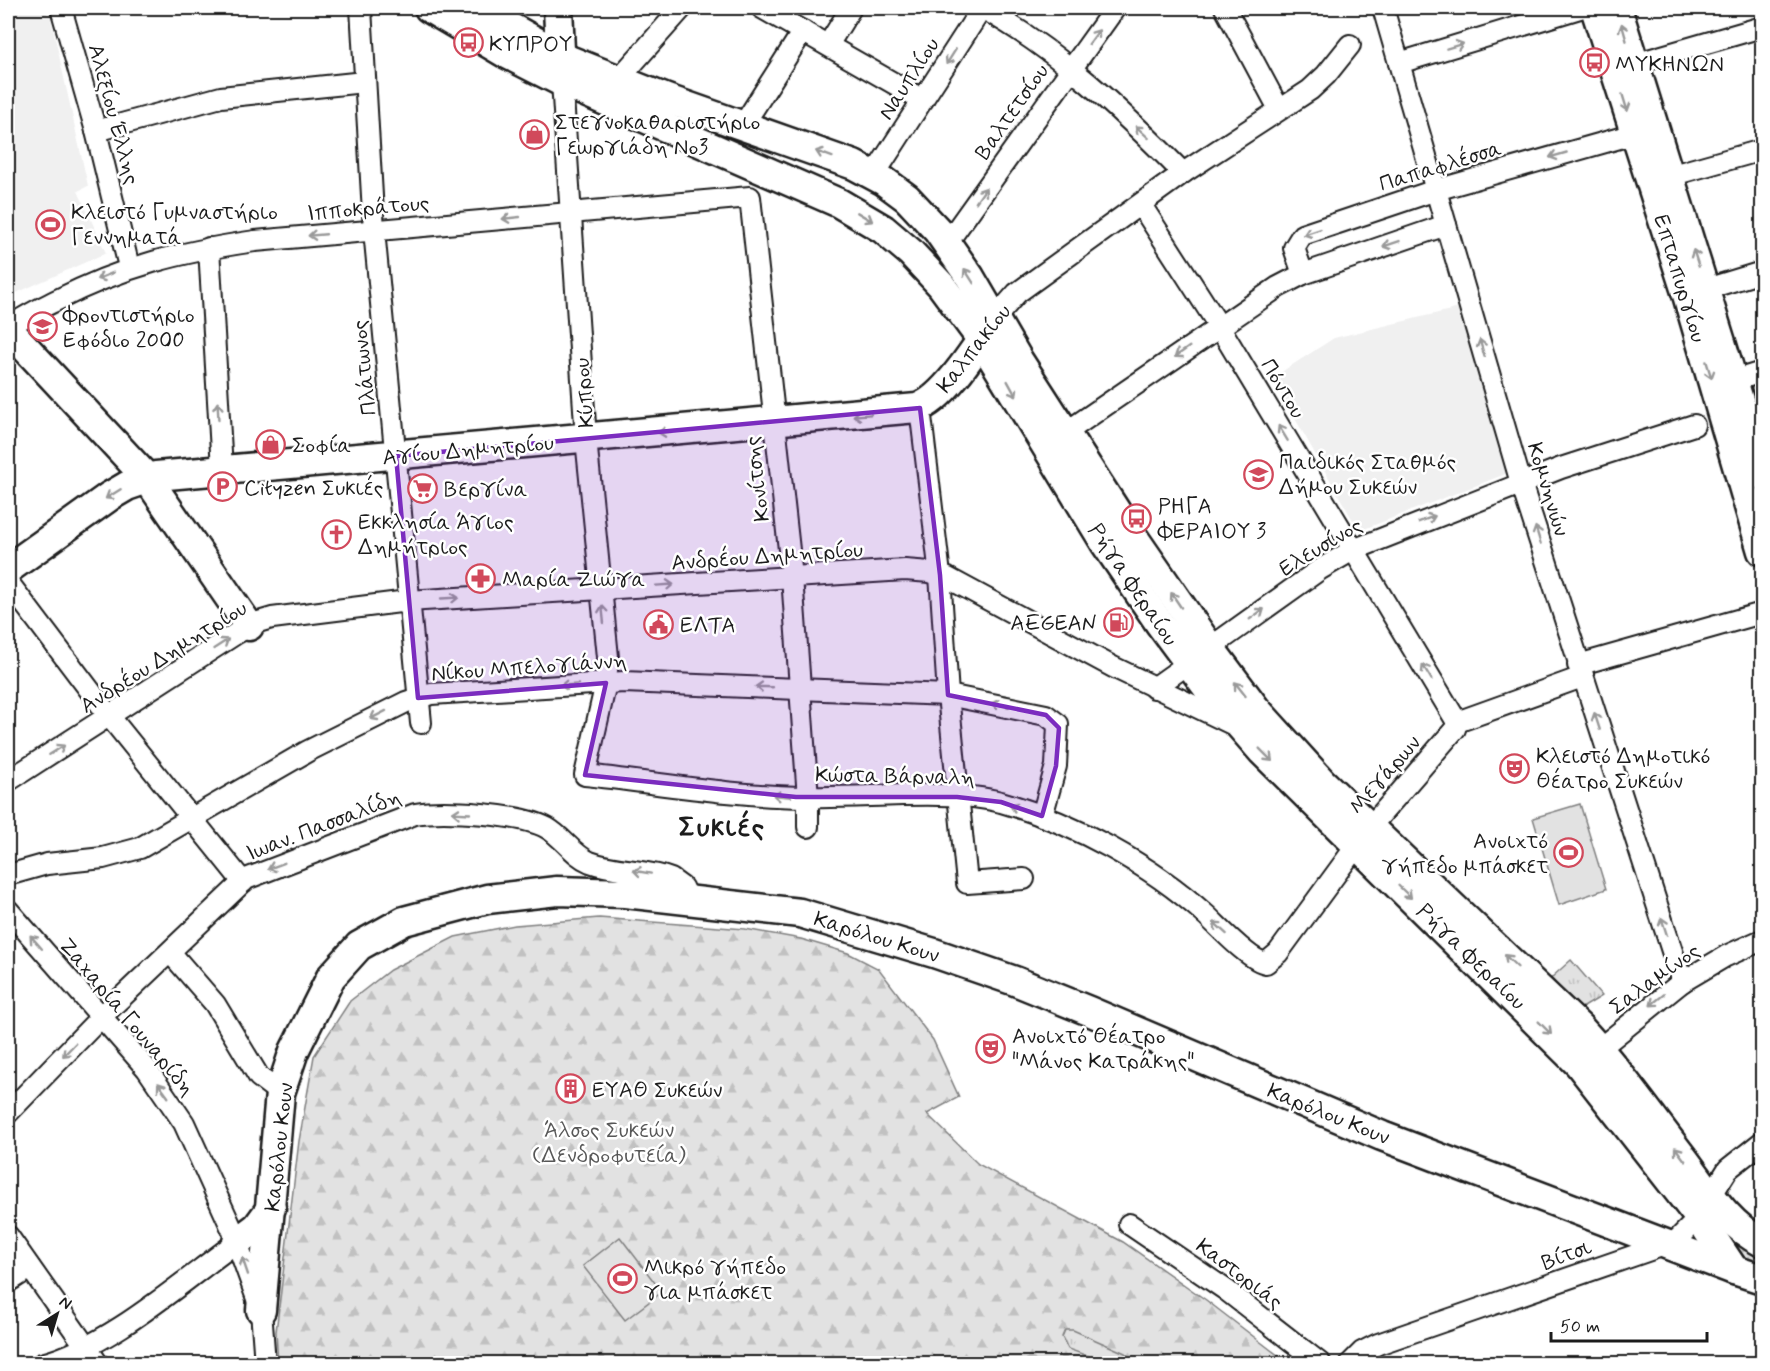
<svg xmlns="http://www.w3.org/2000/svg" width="1770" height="1371" font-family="Mynerve,sans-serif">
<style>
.built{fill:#f0f0f0}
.grass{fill:url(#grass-dots);stroke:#7f7f7f;stroke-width:1.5}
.forest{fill:url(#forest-firs);stroke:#7f7f7f;stroke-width:1.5}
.park{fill:url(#park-tufts);stroke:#7f7f7f;stroke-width:1.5}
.pitch{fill:#e2e2e2;stroke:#7f7f7f;stroke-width:1.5}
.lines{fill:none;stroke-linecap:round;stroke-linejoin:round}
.street-casing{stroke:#1c1c1c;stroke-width:24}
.secondary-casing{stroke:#1c1c1c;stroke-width:33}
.street{stroke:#fff;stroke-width:20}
.secondary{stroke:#fff;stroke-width:28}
.oneway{stroke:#999}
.marked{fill:#7b2cbf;fill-opacity:0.2;stroke:#7b2cbf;stroke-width:4.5;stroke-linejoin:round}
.labels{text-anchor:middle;stroke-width:5;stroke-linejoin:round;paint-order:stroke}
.poi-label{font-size:22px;fill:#1c1c1c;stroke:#fff;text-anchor:start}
.street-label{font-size:22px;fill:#1c1c1c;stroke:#fff}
.park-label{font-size:22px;fill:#575757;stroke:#fff}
.district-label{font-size:28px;font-weight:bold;letter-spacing:1.5px;fill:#1c1c1c;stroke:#fff}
</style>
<defs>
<pattern id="grass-dots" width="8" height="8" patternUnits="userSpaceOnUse" patternTransform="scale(1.5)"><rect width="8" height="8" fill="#e2e2e2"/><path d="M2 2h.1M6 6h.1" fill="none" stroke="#c1c1c1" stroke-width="1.8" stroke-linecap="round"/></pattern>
<pattern id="forest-firs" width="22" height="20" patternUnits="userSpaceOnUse" patternTransform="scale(1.5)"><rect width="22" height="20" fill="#e2e2e2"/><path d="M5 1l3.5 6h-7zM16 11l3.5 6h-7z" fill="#c1c1c1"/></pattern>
<pattern id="park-tufts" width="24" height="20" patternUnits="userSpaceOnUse" patternTransform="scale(1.5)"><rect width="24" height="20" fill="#e2e2e2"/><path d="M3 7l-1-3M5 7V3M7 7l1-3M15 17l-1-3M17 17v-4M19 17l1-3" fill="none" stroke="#c1c1c1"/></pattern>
</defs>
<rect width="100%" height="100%" fill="#fff"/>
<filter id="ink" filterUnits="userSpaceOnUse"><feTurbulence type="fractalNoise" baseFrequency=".0167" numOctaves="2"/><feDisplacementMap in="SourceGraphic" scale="12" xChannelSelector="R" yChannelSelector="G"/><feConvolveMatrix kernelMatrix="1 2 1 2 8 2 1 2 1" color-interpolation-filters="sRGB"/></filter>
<g filter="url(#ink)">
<g class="built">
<polygon points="21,8 46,8 47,15 50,15 88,186 78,191 106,253 14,294 8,294 8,11"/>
<polygon points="1459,308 1508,473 1359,531 1272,378 1334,338"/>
</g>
<polygon class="grass" points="1720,1221 1762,1254 1762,1268 1740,1257"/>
<polygon class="forest" points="599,918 745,929 801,939 848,953 879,969 933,1040 959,1097 927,1114 978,1164 1123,1242 1206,1300 1288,1363 278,1364 276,1332 299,1141 314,1056 350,1001 390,970 455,937 515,925"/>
<g class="park">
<polygon points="1571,960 1602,996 1579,1010 1551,978"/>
<polygon points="1065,1330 1073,1330 1125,1353 1129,1357 1129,1363 1107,1363 1068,1349 1062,1337"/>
</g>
<g class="pitch">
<polygon points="1580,804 1606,889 1559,905 1533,818"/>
<polygon points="620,1237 662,1292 625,1320 583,1266"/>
</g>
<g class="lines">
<defs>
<g id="street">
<polyline points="61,8 96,131 129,267"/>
<polyline points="361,8 374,230 421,723"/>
<polyline points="762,8 923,100"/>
<path d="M982,8C1058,50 1122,111 1183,173"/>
<polyline points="1225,8 1279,109"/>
<polyline points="1383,8 1521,483 1682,982"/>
<polyline points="828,45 851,8"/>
<polyline points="1399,63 1580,8"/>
<polyline points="1634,64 1762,27"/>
<polyline points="617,81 682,8"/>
<path d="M562,82L586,439L608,657L606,683L585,775C658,783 732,796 806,797C864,799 947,788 1001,802C1074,823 1150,864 1206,915C1219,927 1250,961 1266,963L1278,953L1371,826L1455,729L1457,722"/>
<polyline points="742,127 803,31"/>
<polyline points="96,131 221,97 364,82"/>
<polyline points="874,175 982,8"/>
<polyline points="1669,176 1762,150"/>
<polyline points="1141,205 1219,326 1457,722"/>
<polyline points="947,243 1115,8"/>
<polyline points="209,248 222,469"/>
<polyline points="1303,274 1294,248 1302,235 1436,190 1634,134"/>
<polyline points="1706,289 1762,272"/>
<polyline points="994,319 1017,293 1183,173 1310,90 1326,75 1350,45"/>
<path d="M8,328C22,317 39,309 55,301C124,266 180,252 255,241L750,197L792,577L808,798V827"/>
<polyline points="1733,381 1762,372"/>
<polyline points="920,408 940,575 948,695 967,883 1024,879"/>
<polyline points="1065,433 1278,287 1303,274 1446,225"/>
<polyline points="8,582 110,717 243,882"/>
<polyline points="1578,665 1762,613"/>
<polyline points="1154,688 1319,570 1353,550 1561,468 1694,425"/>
<polyline points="1457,722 1582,677"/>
<polyline points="8,781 237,633 255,623 272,618 408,601 905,570 930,572 948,578 1113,667 1236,726"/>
<polyline points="8,875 47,864 103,858 140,848 308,751 406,702 431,694 624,682 948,695 1046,715 1058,724 1056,766 1042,816"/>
<polyline points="8,910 147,1069 184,1123 232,1229 261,1310 265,1364"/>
<polyline points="170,952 215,1004 259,1077 280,1093"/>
<polyline points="1589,1057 1682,982 1726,956 1762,940"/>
<path d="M8,1113L101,1017L246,879L415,814C443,809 522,814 547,828C563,837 573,855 590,862C616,872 645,869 671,879L682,887L688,900"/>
<polyline points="1129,1224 1226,1290 1321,1364"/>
<polyline points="8,1236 98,1364"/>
<polyline points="8,1282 30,1268"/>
<path d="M42,1364C109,1347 180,1283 237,1242"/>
<polyline points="1350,1364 1362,1352 1378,1344 1676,1241 1694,1223 1728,1169 1762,1142"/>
</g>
<g id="secondary">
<polyline points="429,8 505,53 562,82 839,203 883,229 910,252 941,285 981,339 1105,543 1160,624 1209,690 1262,751 1579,1064 1698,1216 1734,1270 1762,1279"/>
<path d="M476,8L569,60L667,99L854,165L884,181L907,198L938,231L970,277L1019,361L1119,516L1210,648L1255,708L1323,783L1580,1028C1618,1069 1650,1115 1684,1159C1706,1188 1728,1226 1762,1242"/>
<polyline points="558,8 561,71"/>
<polyline points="1595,8 1688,298 1762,551"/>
<polyline points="1617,8 1762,474"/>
<polyline points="8,329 147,478 249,626"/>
<path d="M8,569L110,496L127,486L156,476L917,408C944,399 976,348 992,324"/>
<polyline points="237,1242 257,1227 271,1208"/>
<polyline points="261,1310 280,1093 294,1051 331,977 359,946 404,921 487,899 557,891 625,893 800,913 934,953 1015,981 1089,1011 1382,1136 1734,1270"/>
</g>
</defs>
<use href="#street" class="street-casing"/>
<use href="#secondary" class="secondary-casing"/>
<use href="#street" class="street"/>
<use href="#secondary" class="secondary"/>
</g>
<defs><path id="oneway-shaft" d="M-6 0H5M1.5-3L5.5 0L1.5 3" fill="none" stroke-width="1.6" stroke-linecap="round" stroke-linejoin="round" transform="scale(1.5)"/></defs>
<g class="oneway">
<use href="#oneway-shaft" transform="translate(1624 32) rotate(-106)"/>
<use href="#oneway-shaft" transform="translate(1094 37) rotate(-54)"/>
<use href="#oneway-shaft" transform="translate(1455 46) rotate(-17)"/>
<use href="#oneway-shaft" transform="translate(951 57) rotate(122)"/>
<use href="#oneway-shaft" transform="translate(1625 103) rotate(73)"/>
<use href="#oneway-shaft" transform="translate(1142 132) rotate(-138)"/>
<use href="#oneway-shaft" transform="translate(824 154) rotate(-160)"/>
<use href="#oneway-shaft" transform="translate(1558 155) rotate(164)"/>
<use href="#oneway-shaft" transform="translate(981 195) rotate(-55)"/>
<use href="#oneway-shaft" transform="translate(865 217) rotate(31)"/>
<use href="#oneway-shaft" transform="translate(511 218) rotate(174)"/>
<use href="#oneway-shaft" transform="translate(1312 232) rotate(161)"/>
<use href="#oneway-shaft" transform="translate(317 235) rotate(175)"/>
<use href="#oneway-shaft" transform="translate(1391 244) rotate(161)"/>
<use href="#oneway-shaft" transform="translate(1696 258) rotate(-108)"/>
<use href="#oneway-shaft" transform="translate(105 276) rotate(158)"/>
<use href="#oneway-shaft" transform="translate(969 276) rotate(-123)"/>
<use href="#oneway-shaft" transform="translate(1482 348) rotate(-106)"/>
<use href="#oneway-shaft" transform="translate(1182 352) rotate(145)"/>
<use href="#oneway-shaft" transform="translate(1709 370) rotate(73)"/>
<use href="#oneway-shaft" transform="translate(1012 389) rotate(61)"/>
<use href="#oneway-shaft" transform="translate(218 411) rotate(-93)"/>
<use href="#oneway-shaft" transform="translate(862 415) rotate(175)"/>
<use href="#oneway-shaft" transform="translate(667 432) rotate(175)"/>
<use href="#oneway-shaft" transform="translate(1283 433) rotate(-121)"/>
<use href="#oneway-shaft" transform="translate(113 494) rotate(148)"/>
<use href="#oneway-shaft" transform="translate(1427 519) rotate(-21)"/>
<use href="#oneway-shaft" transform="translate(1538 535) rotate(-107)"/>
<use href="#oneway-shaft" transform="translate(665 585) rotate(-4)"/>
<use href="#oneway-shaft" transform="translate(450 598) rotate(-3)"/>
<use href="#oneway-shaft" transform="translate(1176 600) rotate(-124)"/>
<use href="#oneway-shaft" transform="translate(603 614) rotate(-96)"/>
<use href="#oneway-shaft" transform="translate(1257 614) rotate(-36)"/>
<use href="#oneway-shaft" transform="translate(221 644) rotate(-33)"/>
<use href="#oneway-shaft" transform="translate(1427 672) rotate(-121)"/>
<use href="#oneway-shaft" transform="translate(569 685) rotate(176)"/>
<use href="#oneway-shaft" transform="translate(764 687) rotate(-178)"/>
<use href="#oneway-shaft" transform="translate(1240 689) rotate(-128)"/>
<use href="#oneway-shaft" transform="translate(1000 705) rotate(-169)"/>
<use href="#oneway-shaft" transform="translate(378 715) rotate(153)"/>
<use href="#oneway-shaft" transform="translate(1597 721) rotate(-108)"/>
<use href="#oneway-shaft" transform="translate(57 750) rotate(-32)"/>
<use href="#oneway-shaft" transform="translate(1266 755) rotate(45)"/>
<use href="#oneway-shaft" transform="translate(782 796) rotate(-175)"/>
<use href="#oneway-shaft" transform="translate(1018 808) rotate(-161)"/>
<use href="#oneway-shaft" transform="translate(461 813) rotate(-177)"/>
<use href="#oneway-shaft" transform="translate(276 866) rotate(159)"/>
<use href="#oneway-shaft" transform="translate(642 872) rotate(-170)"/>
<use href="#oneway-shaft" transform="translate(1405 892) rotate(44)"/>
<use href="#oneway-shaft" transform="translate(1664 926) rotate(-108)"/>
<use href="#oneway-shaft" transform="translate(1220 928) rotate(-138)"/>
<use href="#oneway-shaft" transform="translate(36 942) rotate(-131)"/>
<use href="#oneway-shaft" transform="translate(1511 961) rotate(-136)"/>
<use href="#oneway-shaft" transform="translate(1657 1000) rotate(141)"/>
<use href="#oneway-shaft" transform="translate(1545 1028) rotate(45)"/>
<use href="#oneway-shaft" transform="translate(69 1050) rotate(134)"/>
<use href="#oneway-shaft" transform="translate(163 1090) rotate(-126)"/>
<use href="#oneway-shaft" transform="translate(1680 1154) rotate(-127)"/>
<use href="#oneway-shaft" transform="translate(245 1266) rotate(-109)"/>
</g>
</g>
<path class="marked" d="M920,408L940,575L948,695L1046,715L1059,728L1056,766L1042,816L1001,802L957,797H796L585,775L606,683L418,698L396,456Z"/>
<defs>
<symbol id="bus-ring" viewBox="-11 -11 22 22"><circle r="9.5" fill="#fff" stroke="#d1495b" stroke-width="1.5"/><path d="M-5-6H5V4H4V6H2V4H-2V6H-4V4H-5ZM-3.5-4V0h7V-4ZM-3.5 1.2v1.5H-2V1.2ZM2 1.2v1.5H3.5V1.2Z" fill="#d1495b"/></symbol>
<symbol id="shop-ring" viewBox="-11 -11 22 22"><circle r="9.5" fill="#fff" stroke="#d1495b" stroke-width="1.5"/><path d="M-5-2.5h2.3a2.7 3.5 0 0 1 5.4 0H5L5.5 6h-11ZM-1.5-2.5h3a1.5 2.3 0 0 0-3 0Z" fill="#d1495b"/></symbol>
<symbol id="stadium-ring" viewBox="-11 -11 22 22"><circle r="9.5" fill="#fff" stroke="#d1495b" stroke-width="1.5"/><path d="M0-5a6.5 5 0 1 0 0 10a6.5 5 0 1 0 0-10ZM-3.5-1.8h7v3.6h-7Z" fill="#d1495b"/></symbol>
<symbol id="school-ring" viewBox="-11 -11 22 22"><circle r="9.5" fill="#fff" stroke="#d1495b" stroke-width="1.5"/><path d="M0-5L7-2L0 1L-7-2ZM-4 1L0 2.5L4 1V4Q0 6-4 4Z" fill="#d1495b"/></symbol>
<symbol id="parking-ring" viewBox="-11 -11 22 22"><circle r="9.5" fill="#fff" stroke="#d1495b" stroke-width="1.5"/><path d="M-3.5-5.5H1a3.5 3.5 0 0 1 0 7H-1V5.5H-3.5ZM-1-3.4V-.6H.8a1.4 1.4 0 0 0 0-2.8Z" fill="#d1495b"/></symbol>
<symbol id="supermarket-ring" viewBox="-11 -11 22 22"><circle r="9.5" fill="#fff" stroke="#d1495b" stroke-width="1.5"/><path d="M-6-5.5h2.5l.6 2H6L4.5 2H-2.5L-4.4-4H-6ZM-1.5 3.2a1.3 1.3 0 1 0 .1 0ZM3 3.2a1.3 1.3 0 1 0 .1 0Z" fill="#d1495b"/></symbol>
<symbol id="church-ring" viewBox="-11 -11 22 22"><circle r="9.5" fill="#fff" stroke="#d1495b" stroke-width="1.5"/><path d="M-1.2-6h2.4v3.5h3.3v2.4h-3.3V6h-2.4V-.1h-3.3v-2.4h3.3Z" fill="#d1495b"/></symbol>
<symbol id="pharmacy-ring" viewBox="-11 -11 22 22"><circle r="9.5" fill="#fff" stroke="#d1495b" stroke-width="1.5"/><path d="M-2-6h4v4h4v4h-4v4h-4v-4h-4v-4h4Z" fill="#d1495b"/></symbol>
<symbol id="fuel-ring" viewBox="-11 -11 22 22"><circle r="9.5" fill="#fff" stroke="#d1495b" stroke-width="1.5"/><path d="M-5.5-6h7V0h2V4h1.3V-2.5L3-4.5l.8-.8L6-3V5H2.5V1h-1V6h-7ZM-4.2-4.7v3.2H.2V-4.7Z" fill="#d1495b"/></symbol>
<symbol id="civic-ring" viewBox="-11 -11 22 22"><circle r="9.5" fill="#fff" stroke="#d1495b" stroke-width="1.5"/><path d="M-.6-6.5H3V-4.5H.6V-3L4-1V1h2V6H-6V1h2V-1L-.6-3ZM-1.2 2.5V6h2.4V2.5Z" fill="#d1495b"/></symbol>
<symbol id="theatre-ring" viewBox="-11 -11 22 22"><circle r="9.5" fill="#fff" stroke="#d1495b" stroke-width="1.5"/><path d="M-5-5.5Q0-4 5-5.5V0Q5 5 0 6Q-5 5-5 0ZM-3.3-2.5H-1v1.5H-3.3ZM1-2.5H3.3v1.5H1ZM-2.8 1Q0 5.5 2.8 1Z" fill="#d1495b"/></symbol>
<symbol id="building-ring" viewBox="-11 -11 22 22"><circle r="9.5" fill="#fff" stroke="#d1495b" stroke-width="1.5"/><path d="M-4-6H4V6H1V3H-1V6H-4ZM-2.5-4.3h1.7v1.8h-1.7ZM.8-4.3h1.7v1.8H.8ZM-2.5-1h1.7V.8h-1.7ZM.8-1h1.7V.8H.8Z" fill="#d1495b"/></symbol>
</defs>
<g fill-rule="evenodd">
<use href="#bus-ring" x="452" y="26" width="33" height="33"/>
<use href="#bus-ring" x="1578" y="46" width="33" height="33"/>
<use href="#shop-ring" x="518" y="118" width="33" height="33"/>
<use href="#stadium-ring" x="34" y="208" width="33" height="33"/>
<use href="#school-ring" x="26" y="310" width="33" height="33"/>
<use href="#shop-ring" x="254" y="428" width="33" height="33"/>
<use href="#school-ring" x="1242" y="458" width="33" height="33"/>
<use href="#parking-ring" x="206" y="470" width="33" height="33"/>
<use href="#supermarket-ring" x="406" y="472" width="33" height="33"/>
<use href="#bus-ring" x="1120" y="502" width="33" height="33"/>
<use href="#church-ring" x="320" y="518" width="33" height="33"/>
<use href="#pharmacy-ring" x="464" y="562" width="33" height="33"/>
<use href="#fuel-ring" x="1102" y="606" width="33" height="33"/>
<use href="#civic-ring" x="642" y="608" width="33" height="33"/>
<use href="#theatre-ring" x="1498" y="752" width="33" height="33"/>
<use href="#stadium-ring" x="1552" y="836" width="33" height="33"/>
<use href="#theatre-ring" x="974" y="1032" width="33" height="33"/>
<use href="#building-ring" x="554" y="1072" width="33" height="33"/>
<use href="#stadium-ring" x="606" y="1262" width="33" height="33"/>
</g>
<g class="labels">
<g class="poi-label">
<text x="489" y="51">ΚΥΠΡΟΥ</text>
<text x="1615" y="71">ΜΥΚΗΝΩΝ</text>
<text x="555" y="129">Στεγνοκαθαριστήριο<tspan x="555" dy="25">Γεωργιάδη Νο3</tspan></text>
<text x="71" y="219">Κλειστό Γυμναστήριο<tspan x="71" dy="25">Γεννηματά</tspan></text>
<text x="63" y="322">Φροντιστήριο<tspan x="63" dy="25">Εφόδιο 2000</tspan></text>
<text x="292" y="452">Σοφία</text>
<text x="1279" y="469">Παιδικός Σταθμός<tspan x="1279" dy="25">Δήμου Συκεών</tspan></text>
<text x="244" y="495">Cityzen Συκιές</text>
<text x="444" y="496">Βεργίνα</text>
<text x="1158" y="513">ΡΗΓΑ<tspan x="1158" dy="25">ΦΕΡΑΙΟΥ 3</tspan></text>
<text x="358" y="529">Εκκλησία Άγιος<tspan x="358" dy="25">Δημήτριος</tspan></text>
<text x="502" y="586">Μαρία Ζιώγα</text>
<text x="1097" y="630" text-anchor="end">AEGEAN</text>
<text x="680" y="632">ΕΛΤΑ</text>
<text x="1536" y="763">Κλειστό Δημοτικό<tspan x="1536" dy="25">Θέατρο Συκεών</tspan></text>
<text x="1548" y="848" text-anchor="end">Ανοιχτό<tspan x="1548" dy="25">γήπεδο μπάσκετ</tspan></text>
<text x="1012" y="1043">Ανοιχτό Θέατρο<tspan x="1012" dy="25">"Μάνος Κατράκης"</tspan></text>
<text x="592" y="1097">ΕΥΑΘ Συκεών</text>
<text x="644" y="1274">Μικρό γήπεδο<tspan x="644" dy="25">για μπάσκετ</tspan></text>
</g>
<g class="street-label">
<text transform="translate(908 78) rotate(-57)" y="8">Ναυπλίου</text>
<text transform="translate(1011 111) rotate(-55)" y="8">Βαλτετσίου</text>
<text transform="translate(115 114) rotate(75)" y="8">Αλεξίου Έλλης</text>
<text transform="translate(1440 165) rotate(-17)" y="8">Παπαφλέσσα</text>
<text transform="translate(368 207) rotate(-5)" y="8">Ιπποκράτους</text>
<text transform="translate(1681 278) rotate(73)" y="8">Επταπυργίου</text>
<text transform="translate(973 348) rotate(-52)" y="8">Καλπακίου</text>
<text transform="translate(363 368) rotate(-96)" y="8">Πλάτωνος</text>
<text transform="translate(1284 388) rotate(59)" y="8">Πόντου</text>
<text transform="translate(583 393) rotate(-94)" y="8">Κύπρου</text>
<text transform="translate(468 449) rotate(-5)" y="8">Αγίου Δημητρίου</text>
<text transform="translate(756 479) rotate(-97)" y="8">Κονίτσης</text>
<text transform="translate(1549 489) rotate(73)" y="8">Κομνηνών</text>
<text transform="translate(1320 546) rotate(-31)" y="8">Ελευσίνος</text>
<text transform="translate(767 555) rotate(-4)" y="8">Ανδρέου Δημητρίου</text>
<text transform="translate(1134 584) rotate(56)" y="8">Ρήγα Φεραίου</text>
<text transform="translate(163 656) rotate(-32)" y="8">Ανδρέου Δημητρίου</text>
<text transform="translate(529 666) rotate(-4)" y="8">Νίκου Μπελογιάννη</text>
<text transform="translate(1384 774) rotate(-49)" y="8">Μεγάρων</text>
<text transform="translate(895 775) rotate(1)" y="8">Κώστα Βάρναλη</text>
<text transform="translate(323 824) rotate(-21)" y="8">Ιωαν. Πασσαλίδη</text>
<text transform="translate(877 936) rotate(17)" y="8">Καρόλου Κουν</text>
<text transform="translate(1472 956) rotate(44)" y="8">Ρήγα Φεραίου</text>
<text transform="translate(1654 978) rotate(-36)" y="8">Σαλαμίνος</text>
<text transform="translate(128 1016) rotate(50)" y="8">Ζαχαρία Γουναρίδη</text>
<text transform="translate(1329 1113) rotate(22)" y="8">Καρόλου Κουν</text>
<text transform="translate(278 1147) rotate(-84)" y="8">Καρόλου Κουν</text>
<text transform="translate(1566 1254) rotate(-20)" y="8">Βίτσι</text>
<text transform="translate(1240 1273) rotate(37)" y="8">Καστοριάς</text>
</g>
<g class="park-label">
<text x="609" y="1137">Άλσος Συκεών<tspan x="609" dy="25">(Δενδροφυτεία)</tspan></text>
</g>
<g class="district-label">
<text x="722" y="836">Συκιές</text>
</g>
</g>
<rect width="1770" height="1371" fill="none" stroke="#fff" stroke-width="30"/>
<rect x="15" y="15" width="1740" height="1341" fill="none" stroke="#1c1c1c" stroke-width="2" filter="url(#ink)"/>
<g transform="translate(57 1314) rotate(37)" stroke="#ffffff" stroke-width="4.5" paint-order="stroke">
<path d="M0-4.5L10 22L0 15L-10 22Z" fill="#1c1c1c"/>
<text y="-9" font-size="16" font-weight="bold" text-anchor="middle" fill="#1c1c1c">N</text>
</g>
<path d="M1551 1332v9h156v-9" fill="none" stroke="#1c1c1c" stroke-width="3"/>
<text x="1560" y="1332" font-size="18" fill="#1c1c1c" stroke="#ffffff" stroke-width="4.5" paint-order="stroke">50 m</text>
</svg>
